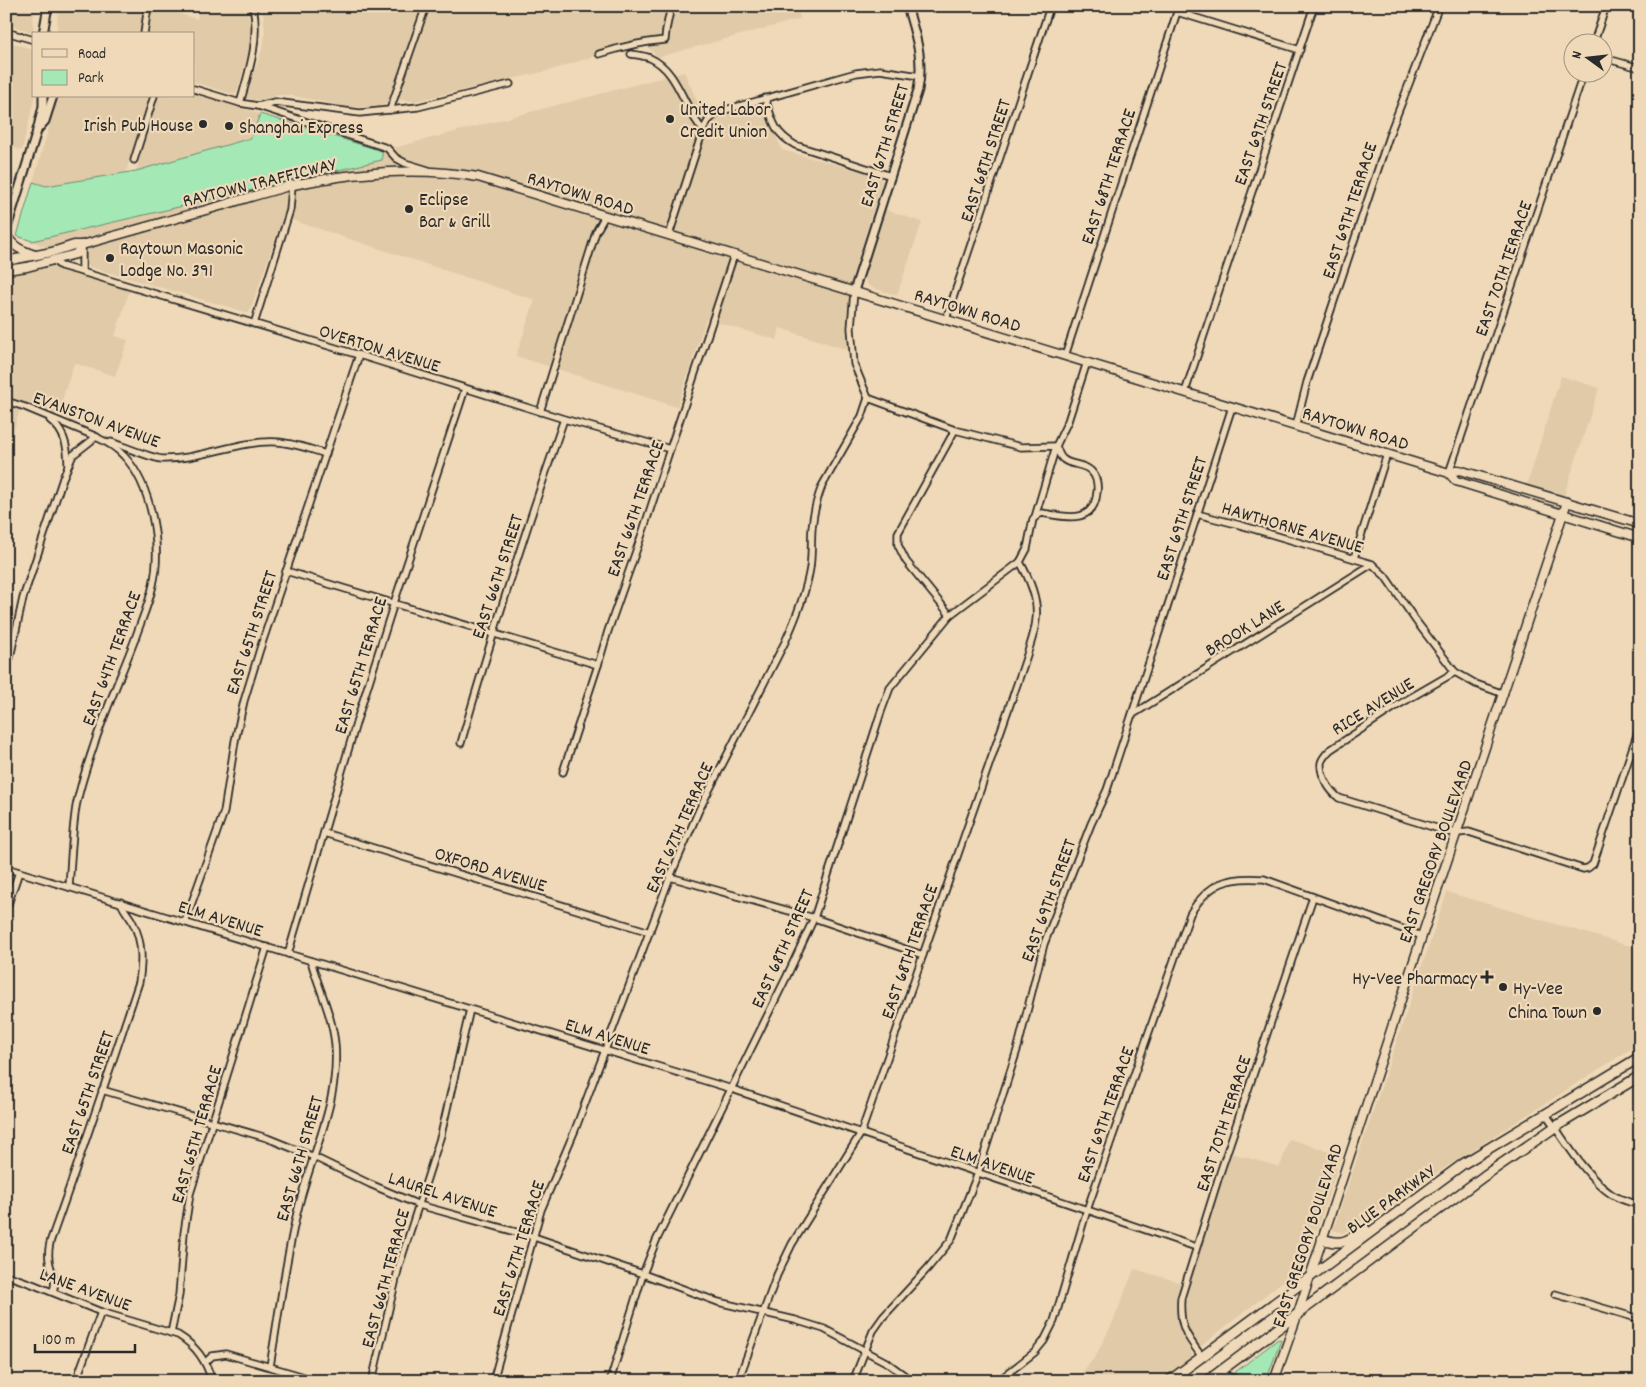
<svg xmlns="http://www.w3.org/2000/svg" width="1646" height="1387" font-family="Dekko,sans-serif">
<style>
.built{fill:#e0caa7}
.green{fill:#a4e9b5;stroke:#688a70}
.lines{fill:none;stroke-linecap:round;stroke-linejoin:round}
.minor-casing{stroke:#2b2b2b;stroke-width:9}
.tertiary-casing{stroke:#2b2b2b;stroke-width:11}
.secondary-casing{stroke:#2b2b2b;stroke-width:11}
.trunk-casing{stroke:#2b2b2b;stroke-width:12}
.minor{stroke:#efd9b8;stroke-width:5.5}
.tertiary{stroke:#efd9b8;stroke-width:7}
.secondary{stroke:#efd9b8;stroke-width:8}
.trunk{stroke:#efd9b8;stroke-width:9}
.poi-dot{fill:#2b2b2b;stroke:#efd9b8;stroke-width:2}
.labels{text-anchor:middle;stroke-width:4.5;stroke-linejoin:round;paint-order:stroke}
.poi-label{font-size:19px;fill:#2b2b2b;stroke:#efd9b8;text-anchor:start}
.street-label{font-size:19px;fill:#2b2b2b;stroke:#efd9b8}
</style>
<rect width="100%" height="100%" fill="#efd9b8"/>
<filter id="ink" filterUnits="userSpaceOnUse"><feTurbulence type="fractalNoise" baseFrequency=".02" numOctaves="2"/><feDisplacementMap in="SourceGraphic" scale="10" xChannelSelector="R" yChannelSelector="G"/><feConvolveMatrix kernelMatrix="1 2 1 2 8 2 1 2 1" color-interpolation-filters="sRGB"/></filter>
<g filter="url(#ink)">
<g class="built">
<polygon points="6,6 37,6 32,21 34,29 32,32 6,24"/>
<polygon points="58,6 144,6 140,34 57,34"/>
<polygon points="153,6 197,19 198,11 210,6 247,6 251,31 250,47 237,92 234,94 229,93 194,82 194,34 149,34"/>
<polygon points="261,6 797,6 800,19 658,57 642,41 551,70 415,101 400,100 379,106 365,107 349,107 289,95 278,95 261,100 248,99 246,95 264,44 265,33 264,18"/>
<polygon points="6,41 34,50 34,96 35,96 22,150 6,146"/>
<polygon points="684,72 702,112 717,117 763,105 782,150 879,176 881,178 882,181 853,275 848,302 848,350 780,328 777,340 706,319 677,407 516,356 535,300 283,217 249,313 90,267 32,241 382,160 382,151"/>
<polygon points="194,94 260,114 252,138 136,171 158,96 194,96"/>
<polygon points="56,96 149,96 126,172 46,186 33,182 54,110"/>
<polygon points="883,209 922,222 897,295 870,287 866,283 864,277"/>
<polygon points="52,265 130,289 115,336 128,340 115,376 74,363 57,416 6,398 6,275"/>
<polygon points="1561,376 1599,388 1564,496 1527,485"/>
<polygon points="6,405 20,410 6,455"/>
<polygon points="1447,892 1640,949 1640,1043 1343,1233 1333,1230"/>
<polygon points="1289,1139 1341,1155 1317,1230 1311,1228 1298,1269 1200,1347 1191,1336 1184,1320 1183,1307 1185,1291 1231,1153 1280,1167"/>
<polygon points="1134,1269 1182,1283 1177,1311 1180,1327 1192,1354 1191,1358 1161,1381 1075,1381 1095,1357 1113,1322"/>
</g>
<g class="green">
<polygon points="260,114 382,151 382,160 32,241 17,236 33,182 46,186 136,171 251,138"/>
<polygon points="1280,1339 1281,1340 1266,1381 1248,1381 1234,1376 1234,1373 1277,1340"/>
</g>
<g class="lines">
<defs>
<g id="minor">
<polyline points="1177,12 1300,50"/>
<polyline points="6,32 34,40"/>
<polyline points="144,34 148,6"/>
<polyline points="1594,42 1606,6"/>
<path d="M599,54C621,47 642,42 665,40L666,30L671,6"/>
<path d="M631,54C637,55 645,56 650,58C679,71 683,108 703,130"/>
<polyline points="1604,58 1640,68"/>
<polyline points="194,89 240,103 258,106 387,148 396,158 405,163 428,170"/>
<path d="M765,98C773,121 773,132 795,145L891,176"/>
<path d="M240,103C249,71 260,40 253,6"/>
<polyline points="258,106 275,102 360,113 418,107 510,84"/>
<polyline points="390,110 426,6"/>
<polyline points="134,160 154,96"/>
<polyline points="669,235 703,130 708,121 718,112 856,73 880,70 920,76"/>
<polyline points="82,245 82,272"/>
<polyline points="54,261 61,266 82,272 359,355 564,419 670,449"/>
<polyline points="946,319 1049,10"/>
<polyline points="254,324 290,210 292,186"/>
<polyline points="1065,356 1179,6"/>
<polyline points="1185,392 1314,6"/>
<polyline points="868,398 955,430 1021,447 1056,446 1035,517"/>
<polyline points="6,401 25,407 97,437"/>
<polyline points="540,412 596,232 605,216"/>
<path d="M50,420C65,431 68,448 68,465"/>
<polyline points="1296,426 1307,382 1390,133 1439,6"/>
<path d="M111,442C123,446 151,458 162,459C201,460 238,440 277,442C294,443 310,449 326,454"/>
<polyline points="1449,473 1584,72"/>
<polyline points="1197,514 1240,525 1372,564 1385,576 1416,621 1455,672 1476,684 1504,694"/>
<polyline points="1354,558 1387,454"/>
<polyline points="286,571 598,665"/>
<polyline points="950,615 906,561 898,545 898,533 955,430"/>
<path d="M1455,672L1398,705L1330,750C1326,754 1322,758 1321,763C1320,776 1330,791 1339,798L1449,832L1457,833L1469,832L1583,869L1588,868L1593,864L1640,726"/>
<path d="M6,676L23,598L63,478L73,455L96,437C107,442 116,447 124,456C152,486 162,546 153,585C149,604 141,621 135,639C122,673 107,707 95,742C88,763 80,785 76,807C72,833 71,861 69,887"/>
<polyline points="1132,715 1372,564"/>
<path d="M461,743C492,634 527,526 564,419"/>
<polyline points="563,772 598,665 608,631 642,534 734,255"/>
<polyline points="324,833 650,932"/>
<polyline points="6,868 732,1089 1196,1247"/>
<polyline points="670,877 814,918 923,955"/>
<polyline points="6,910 19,872"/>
<polyline points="185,922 224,812 235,741 244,701 260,649 359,355"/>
<polyline points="288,954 357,720 394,603 465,389"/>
<polyline points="102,1090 267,1138 314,1157 370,1184 419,1205 534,1237 643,1274 718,1302 795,1320 824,1329 886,1362 912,1381"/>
<path d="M1545,1113C1564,1139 1585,1176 1611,1194C1620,1200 1630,1202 1640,1205"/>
<path d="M6,1275L32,1284L101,1312L178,1335C196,1346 206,1360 212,1381"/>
<path d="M52,1292C59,1282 50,1271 49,1260C48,1252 50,1241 53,1234C83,1150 111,1066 139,982C142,962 143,942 133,923C130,916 123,910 121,902"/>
<polyline points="1555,1294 1640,1319"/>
<polyline points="171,1333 179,1295 184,1233 190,1194 267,947"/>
<path d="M1202,1357C1186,1335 1179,1327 1181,1298L1220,1173L1313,897"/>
<polyline points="206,1362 212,1356 226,1354 318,1381"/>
<path d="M270,1366C279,1314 285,1261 298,1209C311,1154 340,1103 335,1044C332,1015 319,989 311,961"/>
<polyline points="1218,1373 1242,1381"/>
<polyline points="76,1381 101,1312"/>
<polyline points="372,1381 399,1266 441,1135 470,1009"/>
<path d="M493,1381L541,1210L575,1130L670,877L699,810L785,642C796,618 806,593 810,568C812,554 811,541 812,528C813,515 817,499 822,486L862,416L868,398L854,364L851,328L854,291"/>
<polyline points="610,1381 643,1274 656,1241 787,976 814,918 881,712 890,688 950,615 1020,562"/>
<path d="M738,1381L777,1275L792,1244L861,1133L1022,670C1037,624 1046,608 1020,562L1027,549L1033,519L1038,515L1042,513C1066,517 1094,525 1097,492C1098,484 1097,477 1091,471C1083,463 1071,466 1063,459C1059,456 1058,450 1056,446L1068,421L1087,362"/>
<polyline points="853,1381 873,1331 883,1317 928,1268 951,1240 978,1173 1018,1047 1044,944 1091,824 1107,790 1166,611 1232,407"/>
<path d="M998,1381L1035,1352L1044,1341L1054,1321L1087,1210L1190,914C1209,882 1229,876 1264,879L1422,936"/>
</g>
<g id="tertiary">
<polyline points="43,34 48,6"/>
<polyline points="37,130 45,121 53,96"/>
<polyline points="6,231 37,131 43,106 43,96"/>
<path d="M854,291L918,90C924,58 916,37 907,6"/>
</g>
<g id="secondary">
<path d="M6,234C12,247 23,251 35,255"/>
<path d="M6,261L52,252L74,245H82C128,232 174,219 220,206C244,199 269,191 293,185C354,172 416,166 478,177L1449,473L1459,470L1640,524"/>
<polyline points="6,270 27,267 76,254 82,245"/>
<polyline points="1449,473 1456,481 1640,538"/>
<polyline points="1274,1381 1298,1313 1422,936 1567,502"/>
</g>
<g id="trunk">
<path d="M1322,1239C1343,1246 1348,1241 1365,1229"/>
<polyline points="1169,1381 1463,1164 1640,1057"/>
<polyline points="1207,1381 1484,1176 1555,1127 1640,1076"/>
</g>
</defs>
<use href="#minor" class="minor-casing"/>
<use href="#tertiary" class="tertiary-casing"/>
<use href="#secondary" class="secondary-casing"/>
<use href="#trunk" class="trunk-casing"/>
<use href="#minor" class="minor"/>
<use href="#tertiary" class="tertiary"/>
<use href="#secondary" class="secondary"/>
<use href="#trunk" class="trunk"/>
</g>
</g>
<g class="poi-dot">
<circle cx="670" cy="119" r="5"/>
<circle cx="203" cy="124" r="5"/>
<circle cx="229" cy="126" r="5"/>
<circle cx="409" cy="209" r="5"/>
<circle cx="110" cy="258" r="5"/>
<path d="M1484.5 969.5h5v5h5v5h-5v5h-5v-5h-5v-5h5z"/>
<circle cx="1503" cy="987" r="5"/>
<circle cx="1597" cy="1011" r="5"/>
</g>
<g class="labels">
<g class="poi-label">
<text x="680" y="115">United Labor<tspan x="680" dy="22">Credit Union</tspan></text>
<text x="193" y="131" text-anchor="end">Irish Pub House</text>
<text x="239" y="133">Shanghai Express</text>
<text x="419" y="205">Eclipse<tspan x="419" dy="22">Bar &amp; Grill</tspan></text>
<text x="120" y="254">Raytown Masonic<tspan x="120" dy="22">Lodge No. 391</tspan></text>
<text x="1477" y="984" text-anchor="end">Hy-Vee Pharmacy</text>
<text x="1513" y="994">Hy-Vee</text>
<text x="1587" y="1018" text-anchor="end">China Town</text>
</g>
<g class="street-label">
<text transform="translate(1259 123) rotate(-71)" y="7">EAST 69TH STREET</text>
<text transform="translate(883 145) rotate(-73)" y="7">EAST 67TH STREET</text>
<text transform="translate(984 160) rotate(-72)" y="7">EAST 68TH STREET</text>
<text transform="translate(1107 176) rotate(-72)" y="7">EAST 68TH TERRACE</text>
<text transform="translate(259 181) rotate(-14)" y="7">RAYTOWN TRAFFICWAY</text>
<text transform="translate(581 192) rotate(17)" y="7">RAYTOWN ROAD</text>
<text transform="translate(1348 210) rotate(-72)" y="7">EAST 69TH TERRACE</text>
<text transform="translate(1502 268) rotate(-71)" y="7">EAST 70TH TERRACE</text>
<text transform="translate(968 309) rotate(17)" y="7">RAYTOWN ROAD</text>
<text transform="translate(380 347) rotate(17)" y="7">OVERTON AVENUE</text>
<text transform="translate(97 418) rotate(20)" y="7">EVANSTON AVENUE</text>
<text transform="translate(1356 427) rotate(17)" y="7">RAYTOWN ROAD</text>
<text transform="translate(634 508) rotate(-71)" y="7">EAST 66TH TERRACE</text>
<text transform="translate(1180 518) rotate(-72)" y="7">EAST 69TH STREET</text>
<text transform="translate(1293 526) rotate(16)" y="7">HAWTHORNE AVENUE</text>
<text transform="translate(496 576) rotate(-72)" y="7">EAST 66TH STREET</text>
<text transform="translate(1244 627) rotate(-32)" y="7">BROOK LANE</text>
<text transform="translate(250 632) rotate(-72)" y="7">EAST 65TH STREET</text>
<text transform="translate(110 658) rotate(-70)" y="7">EAST 64TH TERRACE</text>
<text transform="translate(359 665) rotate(-73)" y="7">EAST 65TH TERRACE</text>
<text transform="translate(1372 705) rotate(-32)" y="7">RICE AVENUE</text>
<text transform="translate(678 827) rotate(-66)" y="7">EAST 67TH TERRACE</text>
<text transform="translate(1434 851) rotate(-71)" y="7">EAST GREGORY BOULEVARD</text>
<text transform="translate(491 868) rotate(17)" y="7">OXFORD AVENUE</text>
<text transform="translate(1047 900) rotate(-70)" y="7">EAST 69TH STREET</text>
<text transform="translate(221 917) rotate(17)" y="7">ELM AVENUE</text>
<text transform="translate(781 948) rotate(-66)" y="7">EAST 68TH STREET</text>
<text transform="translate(908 951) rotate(-71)" y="7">EAST 68TH TERRACE</text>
<text transform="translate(608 1035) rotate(17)" y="7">ELM AVENUE</text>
<text transform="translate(86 1092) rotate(-71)" y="7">EAST 65TH STREET</text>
<text transform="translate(1104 1114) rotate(-71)" y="7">EAST 69TH TERRACE</text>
<text transform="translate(1222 1123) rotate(-72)" y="7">EAST 70TH TERRACE</text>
<text transform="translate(195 1134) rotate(-74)" y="7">EAST 65TH TERRACE</text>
<text transform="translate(298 1158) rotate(-74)" y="7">EAST 66TH STREET</text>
<text transform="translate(993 1163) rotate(19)" y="7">ELM AVENUE</text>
<text transform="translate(443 1193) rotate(18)" y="7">LAUREL AVENUE</text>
<text transform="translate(1390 1198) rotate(-36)" y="7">BLUE PARKWAY</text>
<text transform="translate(1306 1235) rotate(-72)" y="7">EAST GREGORY BOULEVARD</text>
<text transform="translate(517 1248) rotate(-73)" y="7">EAST 67TH TERRACE</text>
<text transform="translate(384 1278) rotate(-75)" y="7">EAST 66TH TERRACE</text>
<text transform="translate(86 1288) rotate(20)" y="7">LANE AVENUE</text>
</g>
</g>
<rect width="1646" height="1387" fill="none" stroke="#efd9b8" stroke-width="25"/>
<rect x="12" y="12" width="1621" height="1362" fill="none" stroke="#2b2b2b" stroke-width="2" filter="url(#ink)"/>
<rect x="32" y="32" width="162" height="65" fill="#efd9b8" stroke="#a19380"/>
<rect x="42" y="49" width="25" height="8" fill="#efd9b8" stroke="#a19380"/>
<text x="78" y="58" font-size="15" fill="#2b2b2b">Road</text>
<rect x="42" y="70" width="25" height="15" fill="#a4e9b5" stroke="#a19380"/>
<text x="78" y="82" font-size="15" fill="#2b2b2b">Park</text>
<g transform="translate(1588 58) rotate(285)"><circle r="24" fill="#efd9b8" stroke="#a19380"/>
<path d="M0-4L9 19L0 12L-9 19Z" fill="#2b2b2b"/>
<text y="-8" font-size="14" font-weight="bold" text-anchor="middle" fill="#2b2b2b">N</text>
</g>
<path d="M35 1344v8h100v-8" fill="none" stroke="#2b2b2b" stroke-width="2.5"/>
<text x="42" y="1344" font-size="15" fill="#2b2b2b" stroke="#efd9b8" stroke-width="4" paint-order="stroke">100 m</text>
</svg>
